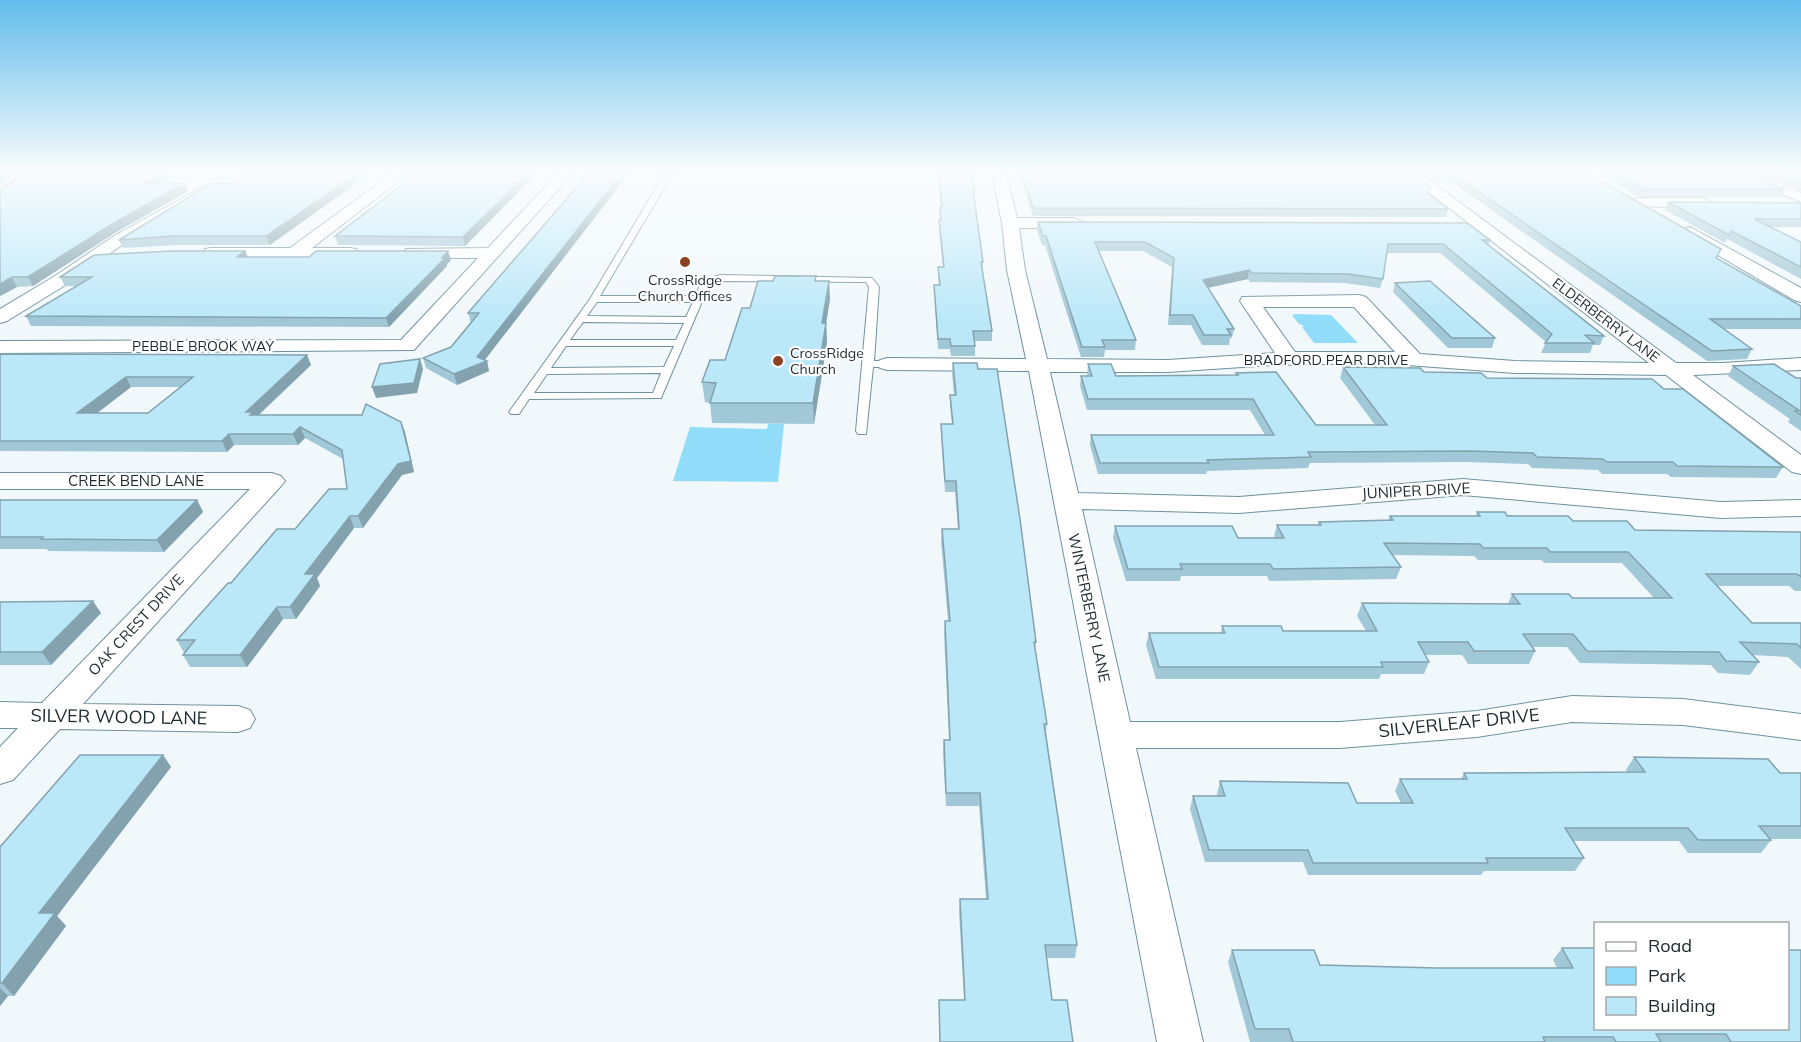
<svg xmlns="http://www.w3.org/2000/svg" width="1801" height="1042" font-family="Mulish,sans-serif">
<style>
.green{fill:#91ddf9}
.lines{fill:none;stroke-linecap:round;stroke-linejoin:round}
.lane-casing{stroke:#6f919e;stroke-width:2}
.street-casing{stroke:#6f919e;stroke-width:2}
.lane{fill:#fff;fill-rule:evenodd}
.street{fill:#fff;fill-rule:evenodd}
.wall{fill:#a1c8d6;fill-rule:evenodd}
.shaded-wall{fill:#83a2ae}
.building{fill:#bbe8f9;stroke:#83a2ae;stroke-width:1.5;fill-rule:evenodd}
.poi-dot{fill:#8a4222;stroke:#fff;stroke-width:2}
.labels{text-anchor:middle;stroke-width:4.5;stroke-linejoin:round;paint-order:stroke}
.far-poi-label{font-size:14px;fill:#1b292e;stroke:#fff}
.far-street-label{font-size:14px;fill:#1b292e;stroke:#fff}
.street-label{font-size:15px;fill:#1b292e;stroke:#fff}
.near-street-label{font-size:18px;fill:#1b292e;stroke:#fff}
</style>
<rect width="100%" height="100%" fill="#f1f8fb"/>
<g class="green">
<polygon points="1296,314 1331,315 1358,343 1314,343 1302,327 1304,326 1298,323 1292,315"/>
<polygon points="768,424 784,424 778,482 673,481 690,427 767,429"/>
</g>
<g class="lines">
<defs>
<path id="lane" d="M665,173H673L600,296H695L702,281L720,275L872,278L879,287L874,361H887L892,364L887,367H873L866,434H858L856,431L869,287L866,282H861L721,281L709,285L661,398L529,399L519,414H511L509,412L590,299ZM597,302H693L686,317L587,316ZM583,322L684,323L676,340H570ZM566,346H674L664,367L551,368ZM661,373L653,393H534L547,374Z"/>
<g id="street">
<polygon points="393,173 409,173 312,248 350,248 356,249 358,253 356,257 211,258 205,257 203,253 205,249 211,248 290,248"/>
<polygon points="558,173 573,173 414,350 0,353 0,341 401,340 478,258 412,258 406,257 404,253 406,249 488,248"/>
<path d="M992,173H1006L1017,218H1075L1083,223L1075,228H1019L1025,270L1047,359L1168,360L1275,353L1240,301L1242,297L1359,295L1366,297L1420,354L1515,361L1649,363L1404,173H1420L1676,363H1723L1801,358V370L1693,375L1801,455V474L1792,472L1666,375L1515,373L1380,363L1272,365L1168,372H1050L1078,493L1239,497L1463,479L1721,502L1801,500V516L1721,518L1463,495L1239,513L1082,509L1130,722H1340L1477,711L1572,696L1683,699L1801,714V740L1683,725L1572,722L1477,737L1340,748H1136L1203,1042H1157L1029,371L887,370L880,368L876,364L880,360L887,358L1026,359L1007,270L1002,223ZM1263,307H1354L1395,352H1295Z"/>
<polygon points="1737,173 1756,173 1801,193 1801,202 1739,176"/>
<polygon points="217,179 222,180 224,183 222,186 126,242 67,284 7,321 0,323 0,309 55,276 114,236"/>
<polygon points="1638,198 1704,198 1712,203 1704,208 1633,206 1630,203 1633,200"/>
<polygon points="1690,227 1801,288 1801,302 1794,300 1684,235 1682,232 1684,229"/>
<polygon points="0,473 272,473 281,476 285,481 281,486 83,704 238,706 250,710 255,719 250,728 238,732 60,729 13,780 0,784 0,747 18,728 0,728 0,702 42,703 250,489 0,489"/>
</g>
</defs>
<use href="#lane" class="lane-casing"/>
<use href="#street" class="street-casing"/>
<use href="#lane" class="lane"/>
<use href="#street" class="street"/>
</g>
<g class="wall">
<polygon points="27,173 167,173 169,179 161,183 188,191 113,234 33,286 17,287 0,296"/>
<polygon points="537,173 465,246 338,245 335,236"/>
<polygon points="589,173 625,173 626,177 485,360 487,361 489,371 457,385 426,368 423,358 451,347 471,323 468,313"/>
<polygon points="938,173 971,173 975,190 974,198 983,262 982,271 992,331 992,341 975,341 975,356 951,356 950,349 938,349 934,285 939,285 938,267 943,267 939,228 939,220 941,220 940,207 941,207"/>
<polygon points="1019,173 1412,173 1431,188 1429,194 1448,209 1446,217 1033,216"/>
<polygon points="1423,173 1588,173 1716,258 1801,306 1801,329 1723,329 1752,349 1747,359 1707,361 1443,176 1438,183"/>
<polygon points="1598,173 1747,173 1785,189 1781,197 1640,197"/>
<polygon points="1761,173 1801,173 1801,191"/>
<polygon points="250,174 270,245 177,245 123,248 119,240 234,183"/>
<polygon points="1668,202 1801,203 1801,227 1771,227 1801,242 1801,279 1727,239 1725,243 1665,210"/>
<polygon points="1038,222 1490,240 1489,245 1604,336 1600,345 1593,345 1590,353 1541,353 1546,342 1440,253 1387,253 1383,279 1380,288 1345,283 1250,282 1248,279 1208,288 1234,329 1232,338 1230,338 1229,345 1202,345 1191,325 1168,325 1172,267 1143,251 1099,251 1136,340 1135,350 1105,350 1104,357 1081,357 1045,245 1042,245 1037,230"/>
<polygon points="248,257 451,260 447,264 447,266 389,327 31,326 26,316 76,286 65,286 60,277"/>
<polygon points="816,276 816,281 829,281 830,299 826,323 827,342 814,424 712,423 710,403 705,402 702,382 725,360 750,308 773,281"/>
<polygon points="1395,283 1495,338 1492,348 1448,348 1393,292"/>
<path d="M0,354L307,355L311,365L259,415L401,422L405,432L414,472L402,475L363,528H354L317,578L320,586L296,619H283L247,667H190L183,655L185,653H184L177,640L231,583L295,529L347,489L343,459L305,438L298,445H234L227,452L0,451ZM131,387H180L148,413H97Z"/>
<polygon points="953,363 1036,642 1035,651 1047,724 1046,732 1077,945 1075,958 1046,958 1052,1000 1073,1042 939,1042 939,1000 964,1000 959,912 960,899 986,899 979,806 946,806 943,753 944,740 949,740 944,634 945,621 948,621 941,541 942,529 958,529 955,492 945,492 941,435 941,424 952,424 950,405 950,395 954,395 952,373"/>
<polygon points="1088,364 1116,376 1235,375 1236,373 1316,425 1375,425 1340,378 1343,367 1424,372 1487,378 1664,389 1783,467 1776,478 1671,477 1667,474 1602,474 1598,470 1532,468 1528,464 1466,462 1310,463 1308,468 1207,471 1206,474 1098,474 1090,445 1091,435 1265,435 1250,410 1087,410 1080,386 1081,376 1087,376"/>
<polygon points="1733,366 1796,378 1801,378 1801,431 1788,422 1790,419 1728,376"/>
<polygon points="0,500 197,500 203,512 164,552 48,551 47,549 0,549"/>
<polygon points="1477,512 1573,521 1635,530 1801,532 1801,591 1795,591 1789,586 1717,586 1752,623 1801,623 1801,669 1788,657 1752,655 1759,662 1750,675 1718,673 1711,665 1580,663 1567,647 1532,647 1535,651 1529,664 1468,664 1462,655 1425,655 1429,662 1424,674 1381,674 1379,679 1156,679 1146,645 1149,633 1221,633 1222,626 1283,631 1366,631 1357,616 1362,603 1508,604 1512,594 1572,598 1654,598 1622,563 1545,563 1541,560 1478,560 1474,556 1392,555 1401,567 1396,579 1269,581 1267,576 1181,576 1180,581 1126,581 1113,538 1115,526 1238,538 1275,538 1274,536 1277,525 1318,525 1319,522 1388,520 1390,516 1476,516"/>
<polygon points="0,602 101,613 51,665 0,665"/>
<polygon points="163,755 171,767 57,916 66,926 14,996 8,996 0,1006 0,847"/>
<polygon points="1634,757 1780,773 1801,773 1801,839 1770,839 1771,840 1761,853 1688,853 1679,841 1573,841 1584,858 1575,871 1484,871 1481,875 1308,875 1303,862 1205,862 1190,809 1193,796 1217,796 1217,794 1220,781 1357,803 1401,803 1395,791 1400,779 1461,779 1464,773 1627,772 1626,770"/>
<polygon points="1562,948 1801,1042 1250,1042 1228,962 1232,950 1320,965 1437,968 1557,968 1553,960"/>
</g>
<g class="shaded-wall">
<polygon points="2,173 18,173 0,184 0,174"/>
<polygon points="163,173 167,173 169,179 147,191 143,183"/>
<polygon points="358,173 371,173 270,245 266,236"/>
<polygon points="528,173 537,173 465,246 463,237"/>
<polygon points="622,173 625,173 626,177 483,362 487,361 489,371 457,385 454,374 477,357"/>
<polygon points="1442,173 1444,173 1443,176 1438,183 1440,176"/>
<polygon points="185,183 188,191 113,234 33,286 28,277 109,226"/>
<polygon points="245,251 249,259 237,257"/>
<polygon points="448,251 451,260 447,264 447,266 389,327 386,318"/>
<polygon points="1249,270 1248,279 1202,289 1203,280"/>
<polygon points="12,277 17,287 0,296 0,284"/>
<polygon points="829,281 830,299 823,342 822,323"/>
<polygon points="826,323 827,342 814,424 813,403"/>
<polygon points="307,355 311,365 255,418 246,412"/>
<polygon points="420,359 423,369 417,393 376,398 372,387"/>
<polygon points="126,377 131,387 83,424 77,413"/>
<polygon points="401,422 405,432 414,472 402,475 363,528 358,516"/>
<polygon points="300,427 305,438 298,445 293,434"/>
<polygon points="229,434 234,445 227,452 222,441"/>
<polygon points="197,500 203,512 164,552 157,540"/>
<polygon points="350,516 354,528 317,578 320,586 296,619 290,607 305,574"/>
<polygon points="93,601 101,613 51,665 42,652"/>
<polygon points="277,607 283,619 247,667 240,655"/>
<polygon points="163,755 171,767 57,916 66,926 14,996 2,983 39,913"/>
<polygon points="0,988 8,996 0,1006"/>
</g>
<g class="building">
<polygon points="27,173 163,173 143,183 185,183 109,226 28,277 12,277 0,284 0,189"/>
<polygon points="325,173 358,173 266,236 173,236 119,240 212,183 234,183 250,174 323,174"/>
<polygon points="418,173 528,173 463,237 335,236"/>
<polygon points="589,173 622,173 477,357 487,361 454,374 423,358 451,347 479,313 468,313"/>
<polygon points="939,173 971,173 975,190 973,190 983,262 981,262 992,331 973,331 975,346 951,346 950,339 938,339 934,285 940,285 938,267 944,267 939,220 941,220 940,207 942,207"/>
<polygon points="1022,173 1412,173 1431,188 1427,193 1448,209 1033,208"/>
<polygon points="1451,173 1587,173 1721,249 1716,258 1801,306 1801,319 1710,319 1752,349 1712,351"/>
<polygon points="1614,173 1748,173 1785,189 1643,189"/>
<polygon points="1782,173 1801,173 1801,181"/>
<polygon points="1668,202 1801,203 1801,219 1754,219 1801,242 1801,267 1731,231 1729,235"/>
<polygon points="1038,222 1467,223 1490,240 1482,240 1604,336 1585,335 1594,343 1545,343 1552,334 1443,244 1388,244 1383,279 1348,274 1252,273 1249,270 1203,280 1234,329 1227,329 1231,335 1204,335 1193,315 1170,315 1174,258 1145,242 1095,242 1136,340 1102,340 1105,347 1082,347 1046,236 1043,236"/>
<polygon points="173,251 245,251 237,257 309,257 316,251 448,251 442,258 445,258 386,318 26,316 92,277 60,277 94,255"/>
<polygon points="775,276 816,276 815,281 829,281 822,323 826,323 813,403 710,403 716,383 702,382 710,360 725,360 742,308 750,308 758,281 773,281"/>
<polygon points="1430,281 1495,338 1452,338 1395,283"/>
<path d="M0,354L307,355L246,412H253L250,415H362L366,404L401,422L411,461L398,464L358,516H350L305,574H315L290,607H277L240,655H183L195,640H177L228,583H231L277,529H295L329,489H347L342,450L300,427L293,434H229L222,441H0ZM126,377H193L148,413H77Z"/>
<polygon points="420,359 414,383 372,387 380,364"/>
<polygon points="953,363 977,363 978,369 997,369 1020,519 1036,642 1034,642 1047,724 1044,724 1077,945 1045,945 1052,1000 1067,1000 1073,1042 940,1042 939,1000 965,1000 960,899 988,899 980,793 946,793 944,740 950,740 945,621 950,621 942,529 959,529 956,481 945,481 941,424 953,424 950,395 956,395"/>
<polygon points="1088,364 1111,364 1116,376 1238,375 1236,373 1276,372 1316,425 1387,425 1343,367 1420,368 1424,372 1481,373 1487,378 1652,379 1664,389 1683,389 1783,467 1677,466 1673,462 1607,462 1603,459 1537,457 1533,453 1471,451 1308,452 1311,457 1207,460 1209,463 1100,463 1091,435 1274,435 1253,399 1088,399 1081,376 1092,376"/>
<polygon points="1774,364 1796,378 1801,378 1801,415 1795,411 1800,411 1733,366"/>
<polygon points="0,500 197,500 157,540 41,539 43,537 0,537"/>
<polygon points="1477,512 1505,512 1507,516 1568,516 1573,521 1627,521 1635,530 1801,532 1801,577 1797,574 1706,574 1752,623 1801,623 1801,648 1797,644 1740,642 1759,662 1726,661 1719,652 1587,651 1573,634 1523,634 1535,651 1474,651 1468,642 1418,642 1429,662 1381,662 1383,667 1159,667 1149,633 1225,633 1222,626 1281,626 1283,631 1377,631 1362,603 1520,604 1512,594 1569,594 1572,598 1672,598 1628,552 1550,552 1547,548 1483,548 1480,544 1384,543 1401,567 1273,569 1270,564 1180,564 1182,569 1128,569 1115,526 1232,526 1238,538 1284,538 1277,525 1321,525 1319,522 1393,520 1390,516 1480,516"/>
<polygon points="93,601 42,652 0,652 0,602"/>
<polygon points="80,755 163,755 39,913 55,913 2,983 0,983 0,847"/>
<polygon points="1634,757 1768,759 1780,773 1801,773 1801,826 1759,826 1771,840 1698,840 1688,828 1565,828 1584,858 1486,858 1488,863 1313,863 1308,850 1209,850 1193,796 1225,796 1220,781 1348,783 1357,803 1413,803 1400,779 1467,779 1464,773 1645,772"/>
<polygon points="1562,948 1596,948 1596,1029 1788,1029 1788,950 1801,950 1801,1042 1731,1042 1726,1034 1656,1034 1661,1042 1616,1042 1613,1037 1543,1037 1545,1042 1293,1042 1289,1029 1255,1029 1232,950 1314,950 1320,965 1437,968 1573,968"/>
</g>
<linearGradient id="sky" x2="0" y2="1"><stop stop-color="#63bcec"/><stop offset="0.54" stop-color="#f9fcfd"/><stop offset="1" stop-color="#f9fcfd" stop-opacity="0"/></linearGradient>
<rect width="1801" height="319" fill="url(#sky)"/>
<g class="poi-dot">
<circle cx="685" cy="262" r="6"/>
<circle cx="778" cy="361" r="6"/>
</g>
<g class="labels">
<g class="far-poi-label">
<text x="685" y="285">CrossRidge<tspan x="685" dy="16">Church Offices</tspan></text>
<text x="790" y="358" text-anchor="start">CrossRidge<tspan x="790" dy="16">Church</tspan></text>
</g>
<g class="far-street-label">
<text transform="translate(1606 320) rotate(37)" y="5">ELDERBERRY LANE</text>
<text x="203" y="351">PEBBLE BROOK WAY</text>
<text x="1326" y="365">BRADFORD PEAR DRIVE</text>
</g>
<g class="street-label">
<text x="136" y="486">CREEK BEND LANE</text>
<text transform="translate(1416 491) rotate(-3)" y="5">JUNIPER DRIVE</text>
<text transform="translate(1089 608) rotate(78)" y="5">WINTERBERRY LANE</text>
<text transform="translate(136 625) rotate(-47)" y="5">OAK CREST DRIVE</text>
</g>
<g class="near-street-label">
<text transform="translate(119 717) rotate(1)" y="6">SILVER WOOD LANE</text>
<text transform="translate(1459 723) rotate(-6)" y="6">SILVERLEAF DRIVE</text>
</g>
</g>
<rect x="1594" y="922" width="195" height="108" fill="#ffffff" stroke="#a4a9ab" stroke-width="1.5"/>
<rect x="1606" y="942" width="30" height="9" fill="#ffffff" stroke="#a4a9ab" stroke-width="1.5"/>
<text x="1648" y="952" font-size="18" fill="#1b292e">Road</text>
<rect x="1606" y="967" width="30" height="18" fill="#91ddf9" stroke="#a4a9ab" stroke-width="1.5"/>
<text x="1648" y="982" font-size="18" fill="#1b292e">Park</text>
<rect x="1606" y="997" width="30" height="18" fill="#bbe8f9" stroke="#a4a9ab" stroke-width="1.5"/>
<text x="1648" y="1012" font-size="18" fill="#1b292e">Building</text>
</svg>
